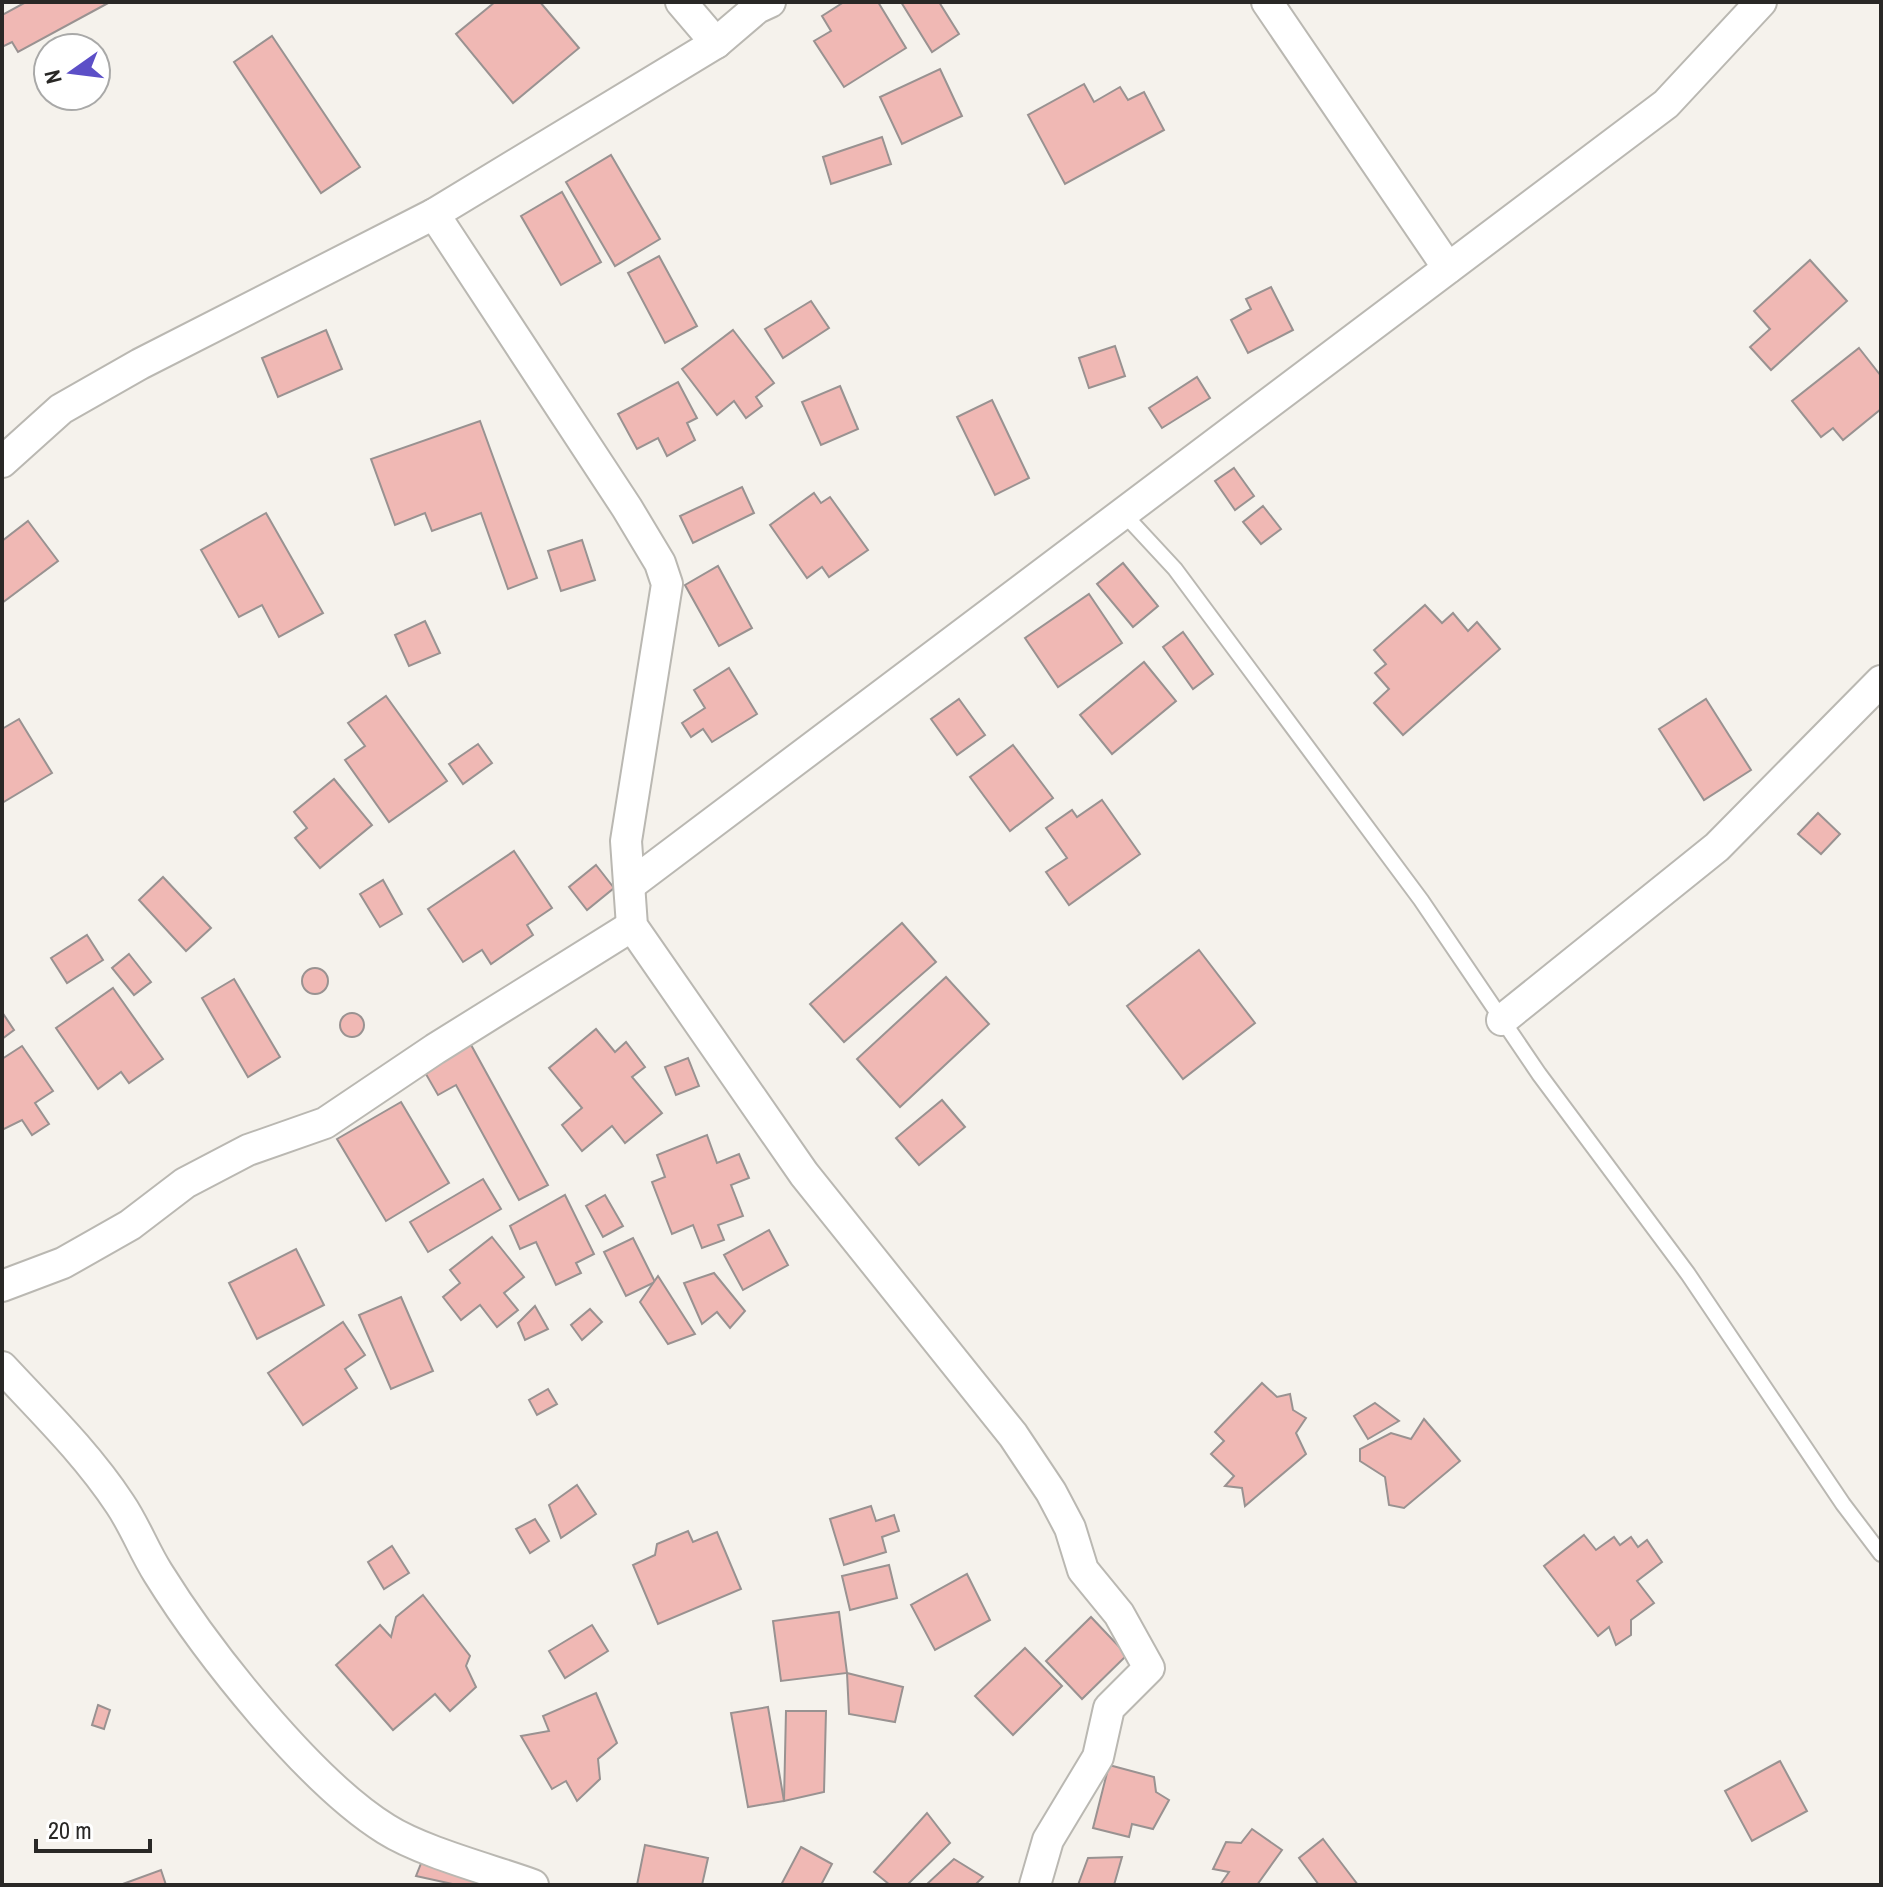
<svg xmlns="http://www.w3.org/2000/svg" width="1883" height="1887" font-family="'Archivo Narrow',sans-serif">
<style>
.building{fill:#f0b8b4;stroke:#999291;stroke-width:2}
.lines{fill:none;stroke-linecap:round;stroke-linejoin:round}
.service-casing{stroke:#bab8b2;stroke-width:18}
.minor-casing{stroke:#bab8b2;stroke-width:34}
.service{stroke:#fff;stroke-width:14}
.minor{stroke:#fff;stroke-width:30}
</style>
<rect width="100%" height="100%" fill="#f5f2ec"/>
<g class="building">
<polygon points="26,2 110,2 18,52 12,42 2,47 2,15"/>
<polygon points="495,2 540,2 579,48 513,103 456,34"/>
<polygon points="844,2 878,2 906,48 844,87 814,41 831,31 822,16"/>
<polygon points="901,2 939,2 959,34 932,52"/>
<polygon points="272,36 360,167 321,193 234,62"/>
<polygon points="940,69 962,116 902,144 880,97"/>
<polygon points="1084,84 1094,102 1120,87 1128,100 1144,92 1164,130 1065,184 1028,115"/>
<polygon points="882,137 891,164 831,184 823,157"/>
<polygon points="611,155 660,239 615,266 566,182"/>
<polygon points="562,192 601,262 561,285 521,216"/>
<polygon points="659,256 697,326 665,343 628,273"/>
<polygon points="1810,260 1847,301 1771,370 1750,347 1770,329 1754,311"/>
<polygon points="1271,287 1293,330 1248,353 1231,320 1251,309 1246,299"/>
<polygon points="811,301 829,328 783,358 765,329"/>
<polygon points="326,330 342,369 278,397 262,358"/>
<polygon points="733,330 774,383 756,397 762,406 746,418 734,401 717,415 682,369"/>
<polygon points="1115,346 1125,376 1089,388 1079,358"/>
<polygon points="1859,348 1881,376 1881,409 1843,440 1833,428 1821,437 1792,401"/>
<polygon points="1197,377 1210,398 1162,428 1149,408"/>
<polygon points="678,382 697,418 687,423 695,440 667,456 658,438 637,449 618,414"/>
<polygon points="840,386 858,429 821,445 802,402"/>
<polygon points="992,400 1029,478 995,495 957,417"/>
<polygon points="480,421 537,578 508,589 481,513 432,531 425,513 395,525 371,459"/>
<polygon points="1234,468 1254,496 1235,510 1215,481"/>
<polygon points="742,487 754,513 693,543 680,516"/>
<polygon points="814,493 821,503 830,497 868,550 829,577 822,567 807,578 770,525"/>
<polygon points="1263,506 1281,529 1261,544 1243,522"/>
<polygon points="266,513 323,613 279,637 262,605 239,617 201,550"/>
<polygon points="28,521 58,561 2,603 2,541"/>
<polygon points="582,540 595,580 561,591 548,551"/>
<polygon points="1123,563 1158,606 1133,627 1097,584"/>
<polygon points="718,566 752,628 719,646 685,585"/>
<polygon points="1089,594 1122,643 1058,687 1025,638"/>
<polygon points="1425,605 1442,623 1453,613 1468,631 1477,622 1500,649 1403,735 1374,703 1389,689 1375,673 1386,664 1374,650"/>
<polygon points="425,621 440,653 409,666 395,635"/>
<polygon points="1183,632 1213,674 1193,689 1163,647"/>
<polygon points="1144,662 1176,701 1112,754 1080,715"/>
<polygon points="729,668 757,714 712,742 703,729 691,737 682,723 705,708 694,690"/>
<polygon points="386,696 447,781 389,822 345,760 365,746 348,723"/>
<polygon points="959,699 985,735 957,755 931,719"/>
<polygon points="1706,699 1751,770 1704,800 1659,729"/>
<polygon points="19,719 52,773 2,803 2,729"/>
<polygon points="478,744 492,763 463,784 449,764"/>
<polygon points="1013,745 1053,798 1010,831 970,777"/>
<polygon points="334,779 372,825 320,868 295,838 307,828 294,812"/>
<polygon points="1102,800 1140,854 1069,905 1046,872 1067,858 1046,828 1072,810 1077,817"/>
<polygon points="1818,813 1840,834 1821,854 1798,834"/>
<polygon points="514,851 552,908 527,925 533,935 491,964 482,950 463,962 428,909"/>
<polygon points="596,865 614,888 587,910 569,887"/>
<polygon points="163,877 211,928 186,951 139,900"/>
<polygon points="383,880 402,914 380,927 360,894"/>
<polygon points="902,923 936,962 844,1042 810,1004"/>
<polygon points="87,935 103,960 67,983 51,958"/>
<polygon points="1199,950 1255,1023 1183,1079 1127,1006"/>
<polygon points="129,954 151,982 134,995 112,968"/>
<circle cx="315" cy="981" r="13"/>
<polygon points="946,977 989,1024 900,1107 857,1059"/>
<polygon points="234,979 280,1057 248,1077 202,998"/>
<polygon points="113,988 163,1059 129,1083 121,1072 98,1089 56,1028"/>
<polygon points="2,1012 14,1030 2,1039"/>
<circle cx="352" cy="1025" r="12"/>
<polygon points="596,1029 615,1052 626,1042 645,1067 632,1077 662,1113 625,1143 612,1126 582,1151 562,1125 582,1108 549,1068"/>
<polygon points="470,1043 548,1185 519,1200 456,1085 438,1095 423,1069"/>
<polygon points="22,1046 53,1091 35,1103 49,1124 32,1135 22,1120 2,1130 2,1059"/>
<polygon points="688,1058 699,1086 676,1095 665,1067"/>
<polygon points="942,1100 965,1127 919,1165 896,1138"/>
<polygon points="401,1102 449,1183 386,1221 337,1139"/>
<polygon points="707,1135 717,1163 739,1154 749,1178 731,1185 743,1216 718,1225 724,1240 702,1248 693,1225 672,1234 652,1182 665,1177 657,1155"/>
<polygon points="483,1179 501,1209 428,1252 410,1222"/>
<polygon points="565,1195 594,1254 576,1263 581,1273 556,1285 536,1242 520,1249 510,1226"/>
<polygon points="605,1195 623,1226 603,1237 586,1206"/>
<polygon points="769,1230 788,1265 743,1290 724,1255"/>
<polygon points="492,1237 524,1277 504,1293 518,1310 497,1327 480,1305 461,1320 443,1297 460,1283 450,1270"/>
<polygon points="633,1238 655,1282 626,1296 604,1252"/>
<polygon points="296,1249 324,1305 257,1339 229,1283"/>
<polygon points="714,1273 745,1311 730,1328 717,1312 702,1324 684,1283"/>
<polygon points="658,1276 695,1334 668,1344 640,1302"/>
<polygon points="401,1297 433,1371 391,1389 359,1315"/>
<polygon points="535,1306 548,1329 525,1340 518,1323"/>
<polygon points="590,1309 602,1322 582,1340 571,1325"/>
<polygon points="343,1322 365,1355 345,1369 357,1388 303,1425 268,1373"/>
<polygon points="1262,1383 1277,1397 1290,1394 1293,1410 1306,1418 1296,1433 1306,1454 1245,1506 1242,1488 1225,1486 1234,1476 1211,1454 1224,1441 1215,1432"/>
<polygon points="548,1389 557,1404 537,1415 529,1400"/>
<polygon points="1375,1403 1399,1421 1368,1439 1354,1416"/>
<polygon points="1424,1419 1460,1461 1404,1508 1389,1505 1385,1477 1360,1461 1360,1449 1391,1433 1411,1439"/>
<polygon points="577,1485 596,1514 561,1538 549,1505"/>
<polygon points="871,1506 876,1521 894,1515 899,1531 882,1537 886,1552 844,1565 830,1519"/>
<polygon points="535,1519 549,1541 530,1553 516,1529"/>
<polygon points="688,1531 693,1542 717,1532 741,1589 658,1624 633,1565 655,1555 657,1544"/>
<polygon points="1584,1535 1596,1550 1614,1537 1620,1545 1631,1537 1638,1547 1647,1540 1662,1562 1637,1581 1654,1603 1631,1620 1631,1635 1616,1645 1609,1627 1598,1636 1544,1566"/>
<polygon points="392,1546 409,1573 384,1589 368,1562"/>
<polygon points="889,1565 897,1598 850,1610 842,1576"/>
<polygon points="967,1574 990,1620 935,1650 911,1605"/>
<polygon points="423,1595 470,1656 466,1666 476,1687 450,1711 435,1694 393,1730 336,1665 380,1625 391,1637 396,1617"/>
<polygon points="839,1612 847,1673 781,1681 773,1621"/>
<polygon points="1091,1617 1127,1655 1082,1699 1046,1661"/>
<polygon points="592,1625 608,1651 565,1678 549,1651"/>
<polygon points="1025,1648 1062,1686 1013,1735 975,1696"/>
<polygon points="847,1673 903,1687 895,1722 849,1714"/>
<polygon points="596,1693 617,1743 598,1759 600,1779 577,1801 566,1781 552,1789 521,1736 549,1731 543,1716"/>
<polygon points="98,1705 110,1710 104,1729 92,1725"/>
<polygon points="768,1707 784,1801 748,1807 731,1713"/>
<polygon points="786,1711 826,1711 824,1792 784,1801"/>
<polygon points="1780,1761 1807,1811 1752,1841 1725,1791"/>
<polygon points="1109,1765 1154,1777 1156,1792 1169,1800 1153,1829 1132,1824 1129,1837 1093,1828"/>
<polygon points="927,1813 950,1843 907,1885 890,1885 874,1872"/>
<polygon points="1252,1829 1282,1850 1257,1885 1220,1885 1229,1872 1213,1869 1226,1842 1241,1843"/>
<polygon points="1323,1839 1358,1885 1319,1885 1299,1858"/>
<polygon points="645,1845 708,1858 702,1885 637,1885"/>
<polygon points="801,1847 832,1864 821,1885 781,1885"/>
<polygon points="1122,1857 1114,1885 1078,1885 1088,1858"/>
<polygon points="954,1859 983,1877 975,1885 927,1884"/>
<polygon points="422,1861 487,1885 457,1885 416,1876"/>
<polygon points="161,1870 166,1885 120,1885"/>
</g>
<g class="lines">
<defs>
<polyline id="service" points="1123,513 1175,569 1421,900 1539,1074 1688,1274 1843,1504 1881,1554"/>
<g id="minor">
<polyline points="681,2 716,43"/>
<polyline points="1267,2 1448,268"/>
<polyline points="434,214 627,508 660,563 667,584 626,841 632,926 804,1174 1013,1435 1051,1492 1070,1528 1083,1570 1119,1614 1149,1668 1109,1708 1098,1757 1048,1840 1035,1885"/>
<polyline points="2,462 61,409 140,364 434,214 716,43 757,8 770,2"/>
<polyline points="630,885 1666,104 1761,2"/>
<polyline points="1502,1020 1717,847 1881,681"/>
<polyline points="2,1286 63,1263 130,1225 185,1183 248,1150 325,1123 435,1049 632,926"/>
<path d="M2,1367C43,1411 87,1454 120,1504C135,1526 144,1551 158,1573C207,1652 309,1781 386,1829C422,1852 492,1870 533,1885"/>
</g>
</defs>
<use href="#service" class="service-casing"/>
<use href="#minor" class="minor-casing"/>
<use href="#service" class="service"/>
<use href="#minor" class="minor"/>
</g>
<rect width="1883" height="1887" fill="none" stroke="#292826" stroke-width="8"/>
<g transform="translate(72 72) rotate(256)"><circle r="38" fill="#ffffff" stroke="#a9a9a8" stroke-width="2"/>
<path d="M0-6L14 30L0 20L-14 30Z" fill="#5c4fc7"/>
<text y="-12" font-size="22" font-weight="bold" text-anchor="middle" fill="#292826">N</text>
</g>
<path d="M36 1839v12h114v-12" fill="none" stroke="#292826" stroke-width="4"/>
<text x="48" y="1839" font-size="24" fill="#292826" stroke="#ffffff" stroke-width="6" paint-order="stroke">20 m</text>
</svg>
